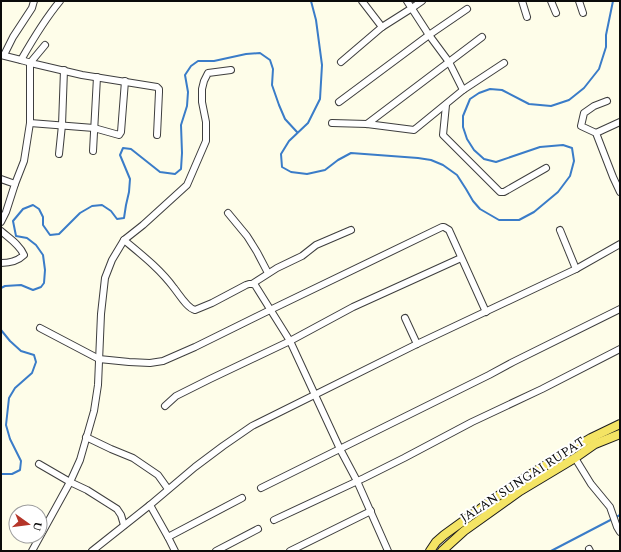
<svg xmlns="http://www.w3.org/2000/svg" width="621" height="552" font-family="Spectral,serif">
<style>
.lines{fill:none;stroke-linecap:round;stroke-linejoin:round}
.stream{stroke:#3a7cc8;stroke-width:2}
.minor-casing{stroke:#3e3e3e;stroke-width:8}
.major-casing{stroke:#1c1c1c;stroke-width:10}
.minor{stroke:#fff;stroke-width:6}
.major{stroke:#f4e464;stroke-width:8}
.labels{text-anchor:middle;stroke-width:4;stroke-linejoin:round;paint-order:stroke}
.street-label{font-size:13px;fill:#0b0b0b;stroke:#fff}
</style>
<rect width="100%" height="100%" fill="#fefde9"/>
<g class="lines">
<g class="stream">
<polyline points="311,1 316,20 322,65 320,99 308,123 289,141 281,154 282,167 291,172 307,174 325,170 338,160 351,153 418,158 431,160 443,165 457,175 466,189 473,201 480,209 499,220 519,220 534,212 558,192 570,176 574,161 572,148 563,145 540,147 496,162 484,159 474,150 467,139 463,127 463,116 470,99 479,93 490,89 502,90 529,104 551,106 569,100 584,88 599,69 606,47 606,35 613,1"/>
<polyline points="1,288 5,286 21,285 33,290 41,287 44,283 45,270 43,255 36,245 27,238 16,236 13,221 23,209 33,205 39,209 43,217 43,225 50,235 59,234 80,213 92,206 102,205 111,211 117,219 124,218 126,205 129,192 130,179 120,155 123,148 131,149 160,172 175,174 181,169 182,153 181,125 187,106 188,92 185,75 191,66 198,61 214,61 246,54 260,53 270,60 273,69 272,85 279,105 285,119 297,132"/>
<polyline points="1,330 10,341 21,351 34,355 36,362 32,373 15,388 9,398 6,425 10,439 21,461 20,470 12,474 1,474"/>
<polyline points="551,551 620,515"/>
</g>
<defs>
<g id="minor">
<polyline points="362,1 382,27"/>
<polyline points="407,1 429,35 449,62 463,90"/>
<polyline points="522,1 527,17"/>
<polyline points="551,1 556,13"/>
<polyline points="579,1 583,13"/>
<polyline points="1,55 21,60 35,64 82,75 157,87 159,89 159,92 157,135"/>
<polyline points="4,55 13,37 32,8 34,1"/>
<path d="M21,60C33,39 45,19 60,1"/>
<polyline points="341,62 382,27 412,8 422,1"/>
<polyline points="607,101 594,106 584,113 581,126 596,133 613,177 620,192"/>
<polyline points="339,102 429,35 467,9"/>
<polyline points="446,105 443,135 500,192 504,192 546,168"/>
<polyline points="30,123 94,128 119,135 121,132 125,81"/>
<polyline points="332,123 367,124 414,130 463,90 504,63"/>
<polyline points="367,124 482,37"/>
<polyline points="596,133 620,122"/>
<polyline points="93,151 97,77"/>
<polyline points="59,154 62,125 64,70"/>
<polyline points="1,179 15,184 6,212 1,222"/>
<polyline points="15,184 24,161 30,123 30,63 45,45"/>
<polyline points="228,213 247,236 257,252 268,273"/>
<polyline points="560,230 576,269"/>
<path d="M1,231C9,238 20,245 24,255C18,261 10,263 1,263"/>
<path d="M124,240C142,255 160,269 174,288C179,294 187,308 195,310L212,303L246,285L249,284H252L277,268L302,256L316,245L351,230"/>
<polyline points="252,284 255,285 290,341 340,449 357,481 388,551"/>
<polyline points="405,318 417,344"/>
<polyline points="40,328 99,359 129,362 150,363 163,361 195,347 270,310 442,227 444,227 449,230 486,312"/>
<polyline points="165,406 176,396 210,379 290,341 353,307 461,258"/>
<polyline points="86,437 111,449 133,458 158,475 168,489"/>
<polyline points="575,458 591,484 610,507 617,527 620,532"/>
<polyline points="39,464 70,482 87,490 117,509 121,515 124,525"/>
<polyline points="261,488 489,375 513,362 620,309"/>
<polyline points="150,505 168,537 175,551"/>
<polyline points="274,520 364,478 404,458 472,422 542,389 620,349"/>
<polyline points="168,537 242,498"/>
<polyline points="589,549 590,551"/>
<polyline points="32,551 70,482 80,460 94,411 98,385 101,314 105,278 112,260 124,240 143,225 187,185 206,141 206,122 202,102 202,89 204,81 208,73 231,70"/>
<polyline points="92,551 150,505 195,467 223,446 252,426 417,344 576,269 620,244"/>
<polyline points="216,551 258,529"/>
<polyline points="290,551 371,511"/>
</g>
<g id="major">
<polyline points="430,551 436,542 444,535 516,483 591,438 620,424"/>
<polyline points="442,551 464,531 520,491 575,458 595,444 620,434"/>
</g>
</defs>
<use href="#minor" class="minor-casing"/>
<use href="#major" class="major-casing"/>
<use href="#minor" class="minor"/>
<use href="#major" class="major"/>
</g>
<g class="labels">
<g class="street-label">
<text transform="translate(522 479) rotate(-33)" y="5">JALAN SUNGAI RUPAT</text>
</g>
</g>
<rect width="621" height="552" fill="none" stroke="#0b0b0b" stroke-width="4"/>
<g transform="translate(28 524) rotate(104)"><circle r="19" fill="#ffffff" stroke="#9d9d9d"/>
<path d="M0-3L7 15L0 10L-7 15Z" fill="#b53529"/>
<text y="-6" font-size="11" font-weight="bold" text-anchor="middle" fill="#0b0b0b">U</text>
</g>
</svg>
